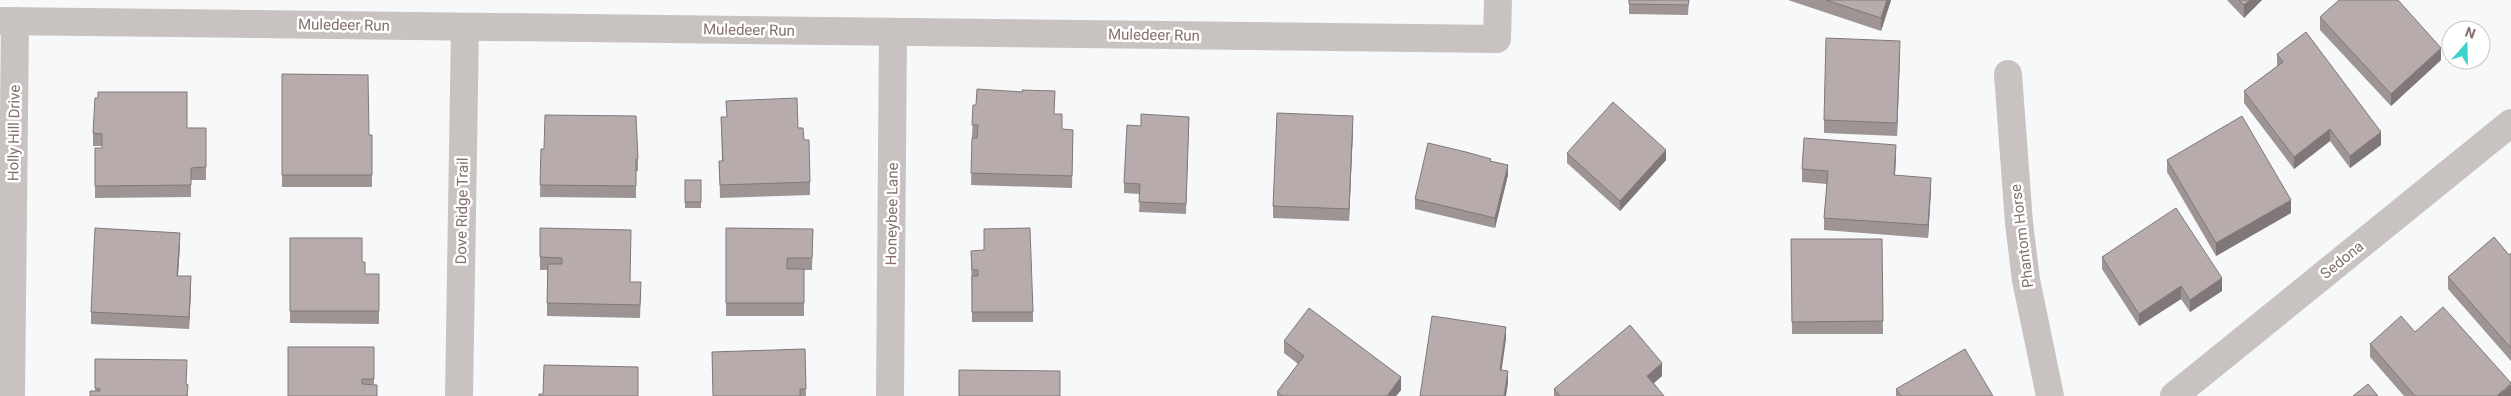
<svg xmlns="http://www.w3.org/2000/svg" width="2511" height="396" font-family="Roboto,sans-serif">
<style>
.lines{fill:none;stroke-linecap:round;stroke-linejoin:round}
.street{stroke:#c8c2c1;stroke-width:28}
.wall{fill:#9d9493}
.shaded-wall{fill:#807878}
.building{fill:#b7acab;stroke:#807878}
.labels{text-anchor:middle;stroke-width:5;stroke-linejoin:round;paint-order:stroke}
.street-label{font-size:15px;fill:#85706b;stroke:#fff}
</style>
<rect width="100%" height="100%" fill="#f7f8f9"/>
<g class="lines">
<g class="street">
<polyline points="0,21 1497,39 1498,0"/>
<polyline points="2008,74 2019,223 2026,280 2050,396"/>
<polyline points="11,396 15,21"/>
<polyline points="459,396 465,27"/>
<polyline points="890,396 893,32"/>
<polyline points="2174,396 2511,123"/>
</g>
</g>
<g class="wall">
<polygon points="1629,0 1689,0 1688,15 1629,14"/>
<polygon points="1788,0 1891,0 1881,31"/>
<polygon points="2227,0 2262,0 2244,18"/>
<polygon points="2320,17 2441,60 2391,106 2320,30"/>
<polygon points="1900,54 1897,136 1824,133 1824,120"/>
<polygon points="2277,54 2381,145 2350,168 2330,141 2294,169 2244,103 2244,91 2277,66"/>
<polygon points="282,74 369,135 372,135 372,187 282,187"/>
<polygon points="973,105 1055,114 1062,129 1073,130 1072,188 971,185 972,138 977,138 972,138"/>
<polygon points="721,117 798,128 804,140 810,182 810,195 720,198 719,161 722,161"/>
<polygon points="1189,117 1186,214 1139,212 1140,194 1124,193 1124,183 1141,126"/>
<polygon points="187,128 206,128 206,180 191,180 191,197 95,198 95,148 102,148 102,146 93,146 93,133"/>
<polygon points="1353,128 1349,221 1273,218 1273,206"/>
<polygon points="541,149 638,159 638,171 636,171 636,198 540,197"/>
<polygon points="1567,153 1666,160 1620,211 1567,163"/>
<polygon points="1896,157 1895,175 1931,190 1928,238 1824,230 1824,218 1827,184 1802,182 1802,169"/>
<polygon points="2167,160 2291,213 2216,256 2167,172"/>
<polygon points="1491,161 1508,175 1495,228 1415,209 1415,199"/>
<rect x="685" y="180" width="16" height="28"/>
<polygon points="540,228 631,282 641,294 640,318 547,316 547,270 540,270"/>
<polygon points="726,228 813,229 812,270 804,270 804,316 726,316"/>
<polygon points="290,238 362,262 365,274 379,274 379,324 290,323"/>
<polygon points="1791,239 1882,239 1883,334 1792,334"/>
<polygon points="180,245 178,276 191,289 189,329 91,324 91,312"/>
<polygon points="971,251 1033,312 1033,322 972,322"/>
<polygon points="2511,253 2511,361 2448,289 2448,277 2509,255"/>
<polygon points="2102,257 2222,291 2190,312 2181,299 2139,326 2102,269"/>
<polygon points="2415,332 2511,396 2404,396 2370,357 2370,344"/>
<polygon points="1284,341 1401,390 1396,396 1277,396 1277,392 1298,364 1284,353"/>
<polygon points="374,347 374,384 288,396"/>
<polygon points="805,349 806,396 713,396 712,352"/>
<polygon points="95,359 187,384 188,396 95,391"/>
<polygon points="1662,376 1654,383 1664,396 1554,396 1554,389"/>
<polygon points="1896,389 1993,396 1896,396"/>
</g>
<g class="shaded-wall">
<polygon points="1887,0 1891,0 1881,31 1881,18"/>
<polygon points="2250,0 2262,0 2244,18 2244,5"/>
<polygon points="1900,41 1900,54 1897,136 1897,123"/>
<polygon points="2441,48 2441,60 2391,106 2391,94"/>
<polygon points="1353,116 1353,128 1349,221 1349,209"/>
<polygon points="2330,129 2330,141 2294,169 2294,157"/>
<polygon points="2381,132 2381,145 2350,168 2350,156"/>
<polygon points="1896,145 1896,157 1894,188 1894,175"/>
<polygon points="1666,150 1666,160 1620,211 1620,201"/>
<polygon points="1508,165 1508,175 1495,228 1495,218"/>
<polygon points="1931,178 1931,190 1928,238 1928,225"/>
<polygon points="2291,200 2291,213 2216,256 2216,243"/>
<polygon points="180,233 180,245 177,288 177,276"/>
<polygon points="191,276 191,289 189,329 189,317"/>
<polygon points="2222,278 2222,291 2190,312 2190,300"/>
<polygon points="2181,286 2181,299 2139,326 2139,314"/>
<polygon points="1506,327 1506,339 1500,382 1500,370"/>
<polygon points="1662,363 1662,376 1647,389 1647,376"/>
<polygon points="1508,371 1508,383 1506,396 1504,396"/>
<polygon points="1401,377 1401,390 1396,396 1387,396"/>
<polygon points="2511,384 2511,396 2497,396"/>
</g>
<g class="building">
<polygon points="1629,0 1689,0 1688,5 1629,4"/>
<polygon points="1826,0 1887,0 1881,18"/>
<polygon points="2239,0 2250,0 2244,5"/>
<polygon points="2339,0 2398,0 2441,48 2391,94 2320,17"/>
<polygon points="2306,32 2381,132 2350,156 2330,129 2294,157 2244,91 2283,62 2277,54"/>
<polygon points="1826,38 1900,41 1897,123 1824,120"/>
<polygon points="282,74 368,75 369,135 372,135 372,175 282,175"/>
<polygon points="977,89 1023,92 1022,90 1055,91 1054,114 1062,114 1062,129 1073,130 1072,176 971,173 972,138 977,138 978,125 972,125 973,105 976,105"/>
<polygon points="98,92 187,92 187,128 206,128 206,167 191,168 191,185 95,186 95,148 102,148 102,134 93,133 95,98 98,98"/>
<polygon points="797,98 798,128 803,128 804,140 809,140 810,182 720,185 719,161 723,161 721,117 727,117 726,101"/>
<polygon points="1613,102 1666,150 1620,201 1567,153"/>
<polygon points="1277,113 1353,116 1349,209 1273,206"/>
<polygon points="1141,114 1189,117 1186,204 1139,202 1140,184 1124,183 1127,125 1141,126"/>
<polygon points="545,115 636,116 638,159 636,159 636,186 540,185 541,149 544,149"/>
<polygon points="2242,116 2291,200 2216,243 2167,160"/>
<polygon points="1804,138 1896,145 1894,175 1931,178 1928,225 1824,218 1828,171 1802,169"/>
<polygon points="1428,143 1466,152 1491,159 1490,161 1508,165 1495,218 1415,199"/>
<rect x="685" y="180" width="16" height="22"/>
<polygon points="2176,208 2222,278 2190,300 2181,286 2139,314 2102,257"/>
<polygon points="95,228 180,233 177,276 191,276 189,317 91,312"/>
<polygon points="540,228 631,230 630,282 641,282 640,305 547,303 548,264 562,264 562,258 540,257"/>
<polygon points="726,228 813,229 812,258 787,258 787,269 804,269 804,303 726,303"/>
<polygon points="1030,228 1033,312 972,312 972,276 978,276 978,270 972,270 971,251 984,250 984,229"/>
<polygon points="2494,237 2509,255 2511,253 2511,348 2448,277"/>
<polygon points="290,238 362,238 362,262 365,262 365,274 379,274 379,311 290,311"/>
<polygon points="1791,239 1882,239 1883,321 1792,322"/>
<polygon points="2443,307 2511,383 2497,396 2415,396 2370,344 2401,316 2415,332"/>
<polygon points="1309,308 1401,377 1387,396 1282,396 1277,392 1304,356 1284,341"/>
<polygon points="1432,316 1506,327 1500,370 1508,371 1504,396 1420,396"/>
<polygon points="1630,325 1662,363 1647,376 1664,396 1560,396 1554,389"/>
<polygon points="288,347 374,347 374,379 362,379 362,384 377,385 377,396 288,396"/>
<polygon points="805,349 806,389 800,389 800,396 713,396 712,352"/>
<polygon points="1965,349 1993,396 1901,396 1896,389"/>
<polygon points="95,359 187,360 186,384 188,385 187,396 90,396 90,391 100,391 100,389 95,388"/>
<polygon points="544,365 638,367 638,396 539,396 539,394 543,394"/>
<polygon points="959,370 1060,371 1060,396 959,396"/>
<polygon points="2368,384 2378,396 2353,396"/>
</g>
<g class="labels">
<g class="street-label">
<text transform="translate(344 25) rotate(1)" y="5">Muledeer Run</text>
<text transform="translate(749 30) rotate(1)" y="5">Muledeer Run</text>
<text transform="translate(1154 35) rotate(1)" y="5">Muledeer Run</text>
<text transform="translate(14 133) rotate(-89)" y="5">Holly Hill Drive</text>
<text transform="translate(462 211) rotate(-89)" y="5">Dove Ridge Trail</text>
<text transform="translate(892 214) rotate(-89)" y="5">Honeybee Lane</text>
<text transform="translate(2022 236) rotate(-97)" y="5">Phantom Horse</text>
<text transform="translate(2342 260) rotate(-39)" y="5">Sedona</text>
</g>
</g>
<g transform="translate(2466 45) rotate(20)"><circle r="24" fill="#ffffff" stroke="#cec6c4"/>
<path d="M0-4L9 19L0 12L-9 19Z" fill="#3dd3cc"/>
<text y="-8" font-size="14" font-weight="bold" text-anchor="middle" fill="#85706b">N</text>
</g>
</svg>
